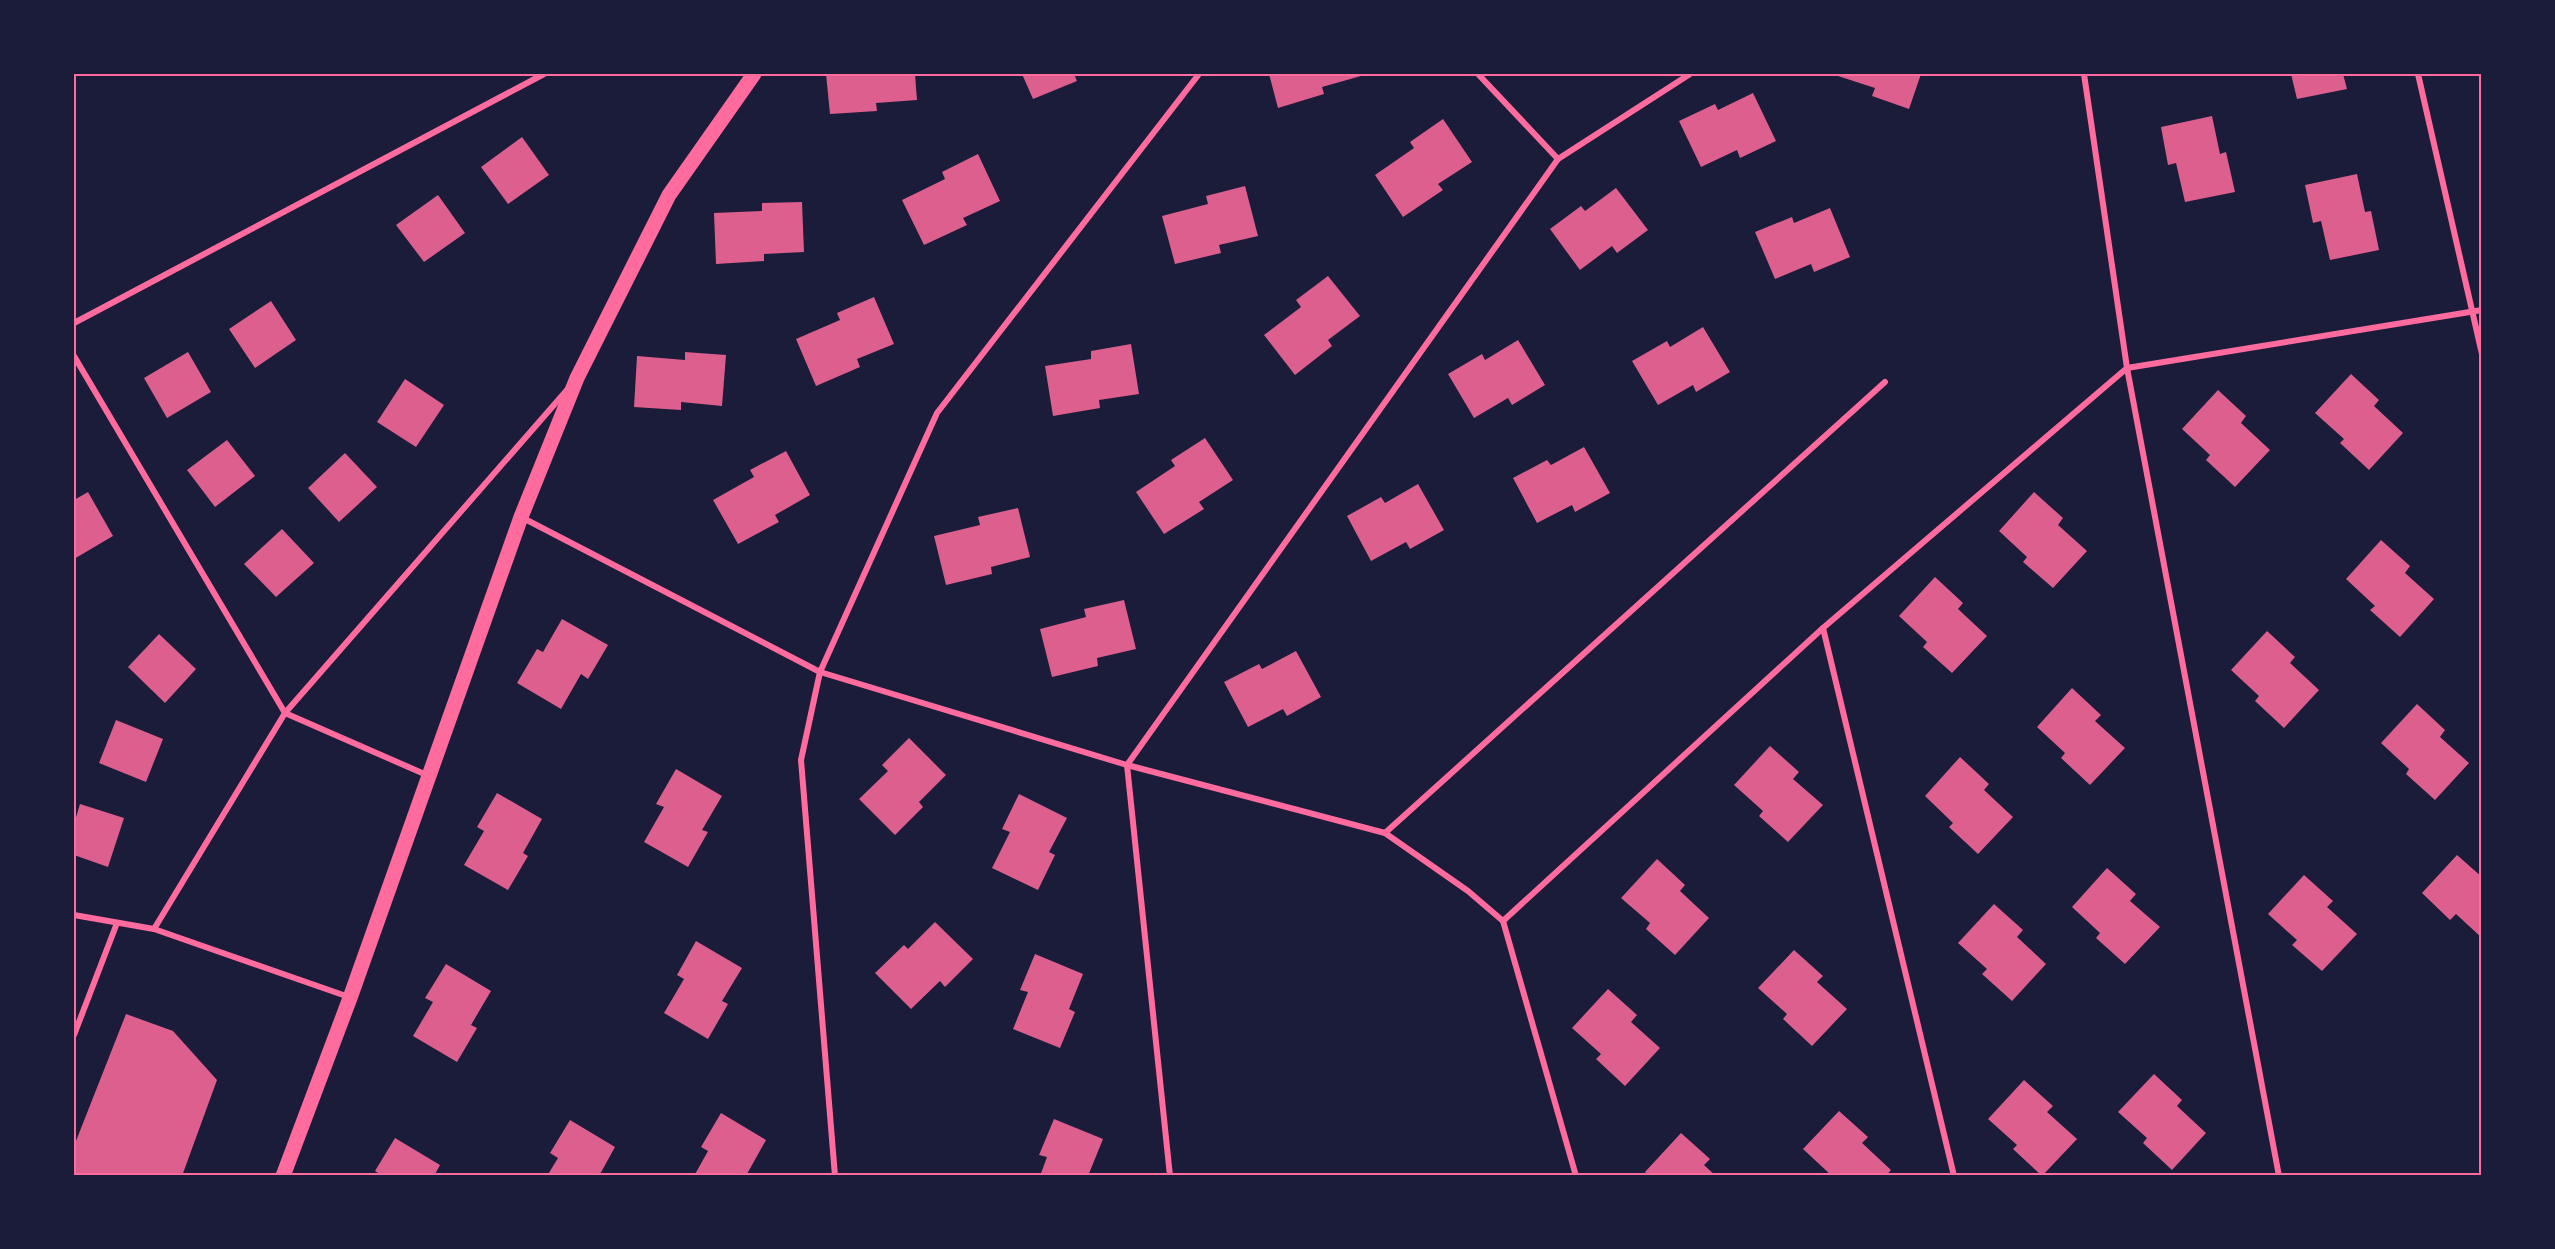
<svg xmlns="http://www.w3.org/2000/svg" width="2555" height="1249" font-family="'Source Sans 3',sans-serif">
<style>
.building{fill:#dd5f8e}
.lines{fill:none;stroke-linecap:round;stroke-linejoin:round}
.minor{stroke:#ff6b9d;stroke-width:6}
.primary{stroke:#ff6b9d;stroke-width:15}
.neatline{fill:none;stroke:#ff6b9d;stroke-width:2}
</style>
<rect width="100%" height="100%" fill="#1b1b3a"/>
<g class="building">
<polygon points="826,74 915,74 917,100 876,103 877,111 830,114"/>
<polygon points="1022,74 1074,74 1077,81 1033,99"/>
<polygon points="1269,74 1360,74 1361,76 1322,87 1324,94 1278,108"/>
<polygon points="1838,74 1921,74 1909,109 1872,96 1875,88 1838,76"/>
<polygon points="2291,74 2343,74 2347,89 2297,99"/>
<polygon points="1753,93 1776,141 1740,158 1737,150 1701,167 1679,121 1715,104 1718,110"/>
<polygon points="2212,116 2220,154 2226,152 2235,192 2185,202 2176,163 2168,165 2161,127"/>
<polygon points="1443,119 1472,162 1438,184 1443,190 1403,217 1375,175 1414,148 1410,142"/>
<polygon points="522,137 549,175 508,204 481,167"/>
<polygon points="978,154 1000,201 963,218 967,225 924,245 902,200 945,179 942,172"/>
<polygon points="2357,174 2365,212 2371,211 2379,250 2330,260 2321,221 2313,223 2305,185"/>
<polygon points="1245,186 1258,236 1219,245 1221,253 1175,264 1162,216 1208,204 1206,196"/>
<polygon points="1616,188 1648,230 1617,253 1612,246 1580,270 1550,229 1581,206 1585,211"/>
<polygon points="438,195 465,233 424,262 396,225"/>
<polygon points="802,202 804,252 764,254 764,261 716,264 714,213 762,211 762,203"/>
<polygon points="1830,208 1850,257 1814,272 1811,264 1775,279 1755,232 1792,217 1794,223"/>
<polygon points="1328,276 1360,316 1328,340 1332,346 1295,375 1264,335 1301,307 1296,300"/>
<polygon points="874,297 894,344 857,359 860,367 816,386 796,339 840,320 837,313"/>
<polygon points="271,301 296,340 255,368 229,329"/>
<polygon points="1703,327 1730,372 1696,392 1693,385 1658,405 1632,361 1667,341 1670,347"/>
<polygon points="1518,340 1545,385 1512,405 1508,398 1474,418 1448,374 1482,354 1485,360"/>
<polygon points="1131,344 1139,394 1099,400 1100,408 1053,416 1045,366 1091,359 1091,351"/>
<polygon points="188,352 211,392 167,418 144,378"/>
<polygon points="685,352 726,355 722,406 681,402 681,410 634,407 637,356 685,360"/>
<polygon points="2351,374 2379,400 2374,406 2403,433 2369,470 2340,443 2344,439 2315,413"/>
<polygon points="405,379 444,405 416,447 377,422"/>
<polygon points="2218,390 2246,416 2241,423 2270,450 2235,487 2206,460 2210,455 2182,429"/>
<polygon points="1205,438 1233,480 1199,502 1204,509 1164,534 1136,492 1175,466 1171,460"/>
<polygon points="227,440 255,476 215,507 187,470"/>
<polygon points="1584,447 1610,493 1575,512 1572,505 1537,523 1513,478 1547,460 1551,465"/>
<polygon points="786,451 810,495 775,515 779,522 738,544 713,500 754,477 750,470"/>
<polygon points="345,453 377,487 339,522 308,488"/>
<polygon points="1418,484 1444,530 1410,549 1406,542 1371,561 1347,516 1381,497 1385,503"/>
<polygon points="88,492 113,536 74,559 74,500"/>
<polygon points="2034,492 2063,518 2058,525 2087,551 2053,588 2023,562 2027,557 1999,531"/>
<polygon points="1018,508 1030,557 991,567 992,574 946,585 934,536 980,525 978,517"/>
<polygon points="282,529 314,563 276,597 244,564"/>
<polygon points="2381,540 2410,566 2405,573 2434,599 2400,637 2370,610 2375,606 2346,579"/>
<polygon points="1935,577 1963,603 1958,609 1987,636 1952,673 1923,647 1927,642 1899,616"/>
<polygon points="1124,600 1136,649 1097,658 1098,666 1052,677 1040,629 1086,617 1084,609"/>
<polygon points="562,619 608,645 588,679 581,674 561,709 517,683 537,649 543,652"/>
<polygon points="2267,631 2295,657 2290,663 2319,690 2284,728 2255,701 2259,696 2231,670"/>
<polygon points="159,634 196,669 165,703 128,667"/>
<polygon points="1296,651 1321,697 1287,716 1283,709 1248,727 1224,682 1259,664 1262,669"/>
<polygon points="2072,688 2101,715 2095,721 2125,748 2090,785 2061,758 2065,753 2037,727"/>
<polygon points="2417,704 2445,730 2440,737 2469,763 2435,800 2406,774 2409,769 2381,743"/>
<polygon points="116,720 163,739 146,782 99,763"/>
<polygon points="909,738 946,775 919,802 923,807 895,835 859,799 888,771 882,765"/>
<polygon points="1770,746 1799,772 1793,779 1823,805 1788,842 1759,816 1763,811 1734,785"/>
<polygon points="1960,757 1989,784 1984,790 2013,817 1978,854 1949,827 1953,823 1925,796"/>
<polygon points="676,769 722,796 702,830 708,832 688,867 644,842 664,807 656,804"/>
<polygon points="497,793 542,819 523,853 528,856 508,890 464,865 484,831 477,827"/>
<polygon points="1019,794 1067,818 1049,852 1055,855 1038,890 992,868 1010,832 1002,829"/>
<polygon points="80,804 124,818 108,867 74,855 74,824"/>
<polygon points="2457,855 2482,877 2482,938 2456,914 2450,920 2422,893"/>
<polygon points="1657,859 1685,885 1680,891 1709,918 1675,955 1646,929 1650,923 1621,898"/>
<polygon points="2107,868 2136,894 2130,901 2160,927 2125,964 2096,938 2100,933 2072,907"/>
<polygon points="2304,875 2333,901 2327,907 2357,934 2322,971 2292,945 2297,940 2268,914"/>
<polygon points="1994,904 2023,930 2017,937 2046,964 2012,1001 1982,974 1987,969 1958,943"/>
<polygon points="935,922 973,959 945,987 940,981 911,1009 875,973 904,945 908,949"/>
<polygon points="696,941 742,968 722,1001 728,1004 708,1039 664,1013 684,979 677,975"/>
<polygon points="1794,950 1823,976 1817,982 1847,1009 1812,1046 1783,1019 1787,1014 1758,988"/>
<polygon points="1035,954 1083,974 1069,1009 1075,1012 1060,1048 1013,1029 1028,992 1020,990"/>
<polygon points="446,964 491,991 471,1025 477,1028 457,1062 413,1036 433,1002 425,998"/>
<polygon points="1608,989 1637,1015 1631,1022 1660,1048 1625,1086 1596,1059 1601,1054 1572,1028"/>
<polygon points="126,1014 173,1031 217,1080 182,1176 74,1176 74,1146"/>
<polygon points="2154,1074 2182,1100 2177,1106 2206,1133 2172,1170 2143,1143 2147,1138 2118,1112"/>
<polygon points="2024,1080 2053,1106 2047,1112 2077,1139 2042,1176 2013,1149 2017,1145 1988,1119"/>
<polygon points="1839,1111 1868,1137 1862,1143 1891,1170 1886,1176 1832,1176 1803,1149"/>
<polygon points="721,1113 766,1140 747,1174 750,1176 694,1176 708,1151 701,1147"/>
<polygon points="1054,1119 1103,1139 1088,1176 1040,1176 1047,1157 1039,1155"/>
<polygon points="570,1120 615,1147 599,1176 547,1176 558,1158 550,1153"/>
<polygon points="1681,1133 1710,1159 1704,1165 1716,1176 1649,1176 1645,1172"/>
<polygon points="395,1138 440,1165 434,1176 383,1176 375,1171"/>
</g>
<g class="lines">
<g class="minor">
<polyline points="1478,74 1558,159"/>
<polyline points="2084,74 2127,368 2279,1176"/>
<polyline points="2418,74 2482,354"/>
<polyline points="74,323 544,74"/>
<polyline points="74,356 285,713 429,776"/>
<polyline points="521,517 820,672 1127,765 1385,833 1468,891 1503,921 1576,1176"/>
<polyline points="1823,628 1954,1176"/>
<polyline points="1385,833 1885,382"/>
<polyline points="74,915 154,929"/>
<polyline points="1503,921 1823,628 2127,368 2482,310"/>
<polyline points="349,997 154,929 285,713 567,390"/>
<polyline points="74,1035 117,923"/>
<polyline points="835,1176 801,760 820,672 937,413 1199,74"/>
<polyline points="1170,1176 1127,765 1558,159 1690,74"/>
</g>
<polyline class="primary" points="283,1176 350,998 521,517 577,378 669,195 754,74"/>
</g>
<rect width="2555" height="1249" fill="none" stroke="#1b1b3a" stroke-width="150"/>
<rect x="75" y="75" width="2405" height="1099" class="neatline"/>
</svg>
